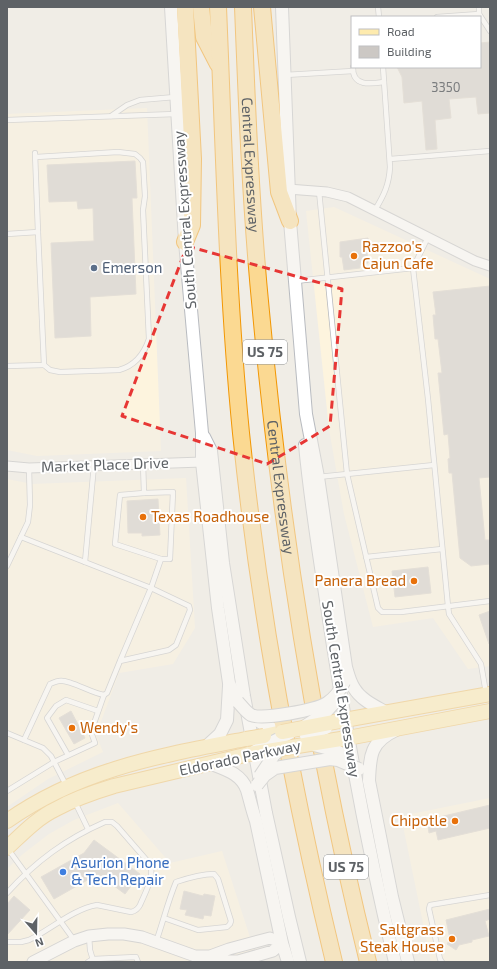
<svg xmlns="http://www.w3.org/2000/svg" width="497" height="969" font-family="'Exo 2',sans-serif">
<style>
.commercial{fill:#fdf4de}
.building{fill:#ccc8c4;stroke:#d5cec5}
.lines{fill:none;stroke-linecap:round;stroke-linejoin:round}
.service-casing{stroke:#b7b9bd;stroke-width:6}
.minor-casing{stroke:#b7b9bd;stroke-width:11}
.tertiary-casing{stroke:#b7b9bd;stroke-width:13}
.secondary-casing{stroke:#b8bbc0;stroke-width:14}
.primary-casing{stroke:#efbd60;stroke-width:16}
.motorway-casing{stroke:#f29704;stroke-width:18}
.service{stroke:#fff;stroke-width:4.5}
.minor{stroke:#fff;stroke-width:9}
.tertiary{stroke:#fff;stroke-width:11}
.secondary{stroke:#fff;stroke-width:12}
.primary{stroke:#feebae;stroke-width:14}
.motorway{stroke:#fbd992;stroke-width:16}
.secondary-bridge-casing{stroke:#b8bbc0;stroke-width:14;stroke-linecap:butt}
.primary-bridge-casing{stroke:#efbd60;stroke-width:16;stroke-linecap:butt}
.secondary-bridge{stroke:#fff;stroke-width:12}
.primary-bridge{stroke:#feebae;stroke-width:14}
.marked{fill:none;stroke:#e73735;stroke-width:3;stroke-dasharray:8 5;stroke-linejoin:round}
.food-dot{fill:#e8710a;stroke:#fff;stroke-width:1.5}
.service-dot{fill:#5c6f8a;stroke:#fff;stroke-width:1.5}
.shop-dot{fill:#3f7fe0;stroke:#fff;stroke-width:1.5}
.labels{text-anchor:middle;stroke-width:4;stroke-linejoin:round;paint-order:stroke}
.number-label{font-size:13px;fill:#7a7c7e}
.shield{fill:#fff;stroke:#8e9194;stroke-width:1}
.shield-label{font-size:14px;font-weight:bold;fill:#5e6266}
.street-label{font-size:15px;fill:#5e6266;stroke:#fff}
.food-label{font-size:15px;fill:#c56008;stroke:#fff;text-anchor:start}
.service-label{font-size:15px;fill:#4e5e75;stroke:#fff;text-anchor:start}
.shop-label{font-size:15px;fill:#366cbe;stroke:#fff;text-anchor:start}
</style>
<rect width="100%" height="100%" fill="#f0ede6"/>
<g class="commercial">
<polygon points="147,108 161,451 37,456 7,450 7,114"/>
<polygon points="334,207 490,279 490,666 468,669 433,618 373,627 344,514 329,429 306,211"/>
<polygon points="186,478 195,628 173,664 119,673 96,735 103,752 48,779 7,807 7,479 32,484"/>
<polygon points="490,798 490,962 431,962 401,816"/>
<polygon points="118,803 170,863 222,851 258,962 7,962 7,869 23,854 49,834 74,820"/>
</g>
<g class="building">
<polygon points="490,42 490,113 478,114 476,97 449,99 451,118 435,120 437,149 426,150 422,101 404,103 402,77 397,67 480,67 480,43"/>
<polygon points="135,161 137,198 132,198 136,294 90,297 91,336 55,338 51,243 94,241 93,208 78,209 77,201 49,202 47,165"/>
<polygon points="368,238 370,253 367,254 368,263 360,264 360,268 344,270 342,257 340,257 340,242"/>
<polygon points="490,286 490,477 479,478 485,540 490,540 490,564 471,566 460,558 452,473 449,473 448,459 450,458 448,434 444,435 438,373 442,373 438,339 435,339 433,315 436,315 433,292"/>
<polygon points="158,499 160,535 142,536 142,533 128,533 127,501"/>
<polygon points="428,567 431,593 395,597 392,571"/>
<polygon points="490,611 490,644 489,644 479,615"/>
<polygon points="71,711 85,738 74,744 59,718"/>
<polygon points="490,805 490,828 438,840 436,831 429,833 427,820"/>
<polygon points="94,840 140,874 125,894 98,874 54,899 41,877 84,853"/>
<polygon points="184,891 203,896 204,894 215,896 211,916 204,915 203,919 185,915 187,910 180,909"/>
<polygon points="14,896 30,910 7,935 7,904"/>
<polygon points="490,909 490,919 485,921 489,936 472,940 472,942 459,945 456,950 447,944 450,939 446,920"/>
</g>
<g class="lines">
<defs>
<g id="service">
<polyline points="378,7 379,17"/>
<polyline points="479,7 479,14 490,31"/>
<polyline points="437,17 479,14"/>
<path d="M353,67C352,87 371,84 384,82"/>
<polyline points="285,75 353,71"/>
<polyline points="111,116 127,105 140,100 175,97"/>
<polyline points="7,120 176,114"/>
<polyline points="35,153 38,232"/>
<path d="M36,157L118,152L135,154L140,158L143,162L145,196L143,210L149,339C144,354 134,366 119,370L60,372L50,370L44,365"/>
<polyline points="390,159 490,151"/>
<polyline points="319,191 347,474 378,608 382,612 401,612 490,601"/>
<path d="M375,210C384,195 389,185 390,167L383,67"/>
<polyline points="7,234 38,232 44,365 7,366"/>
<polyline points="428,237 413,268 428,399 448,606 449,614 481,664 486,693"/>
<polyline points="296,281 413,268"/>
<polyline points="318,477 434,465"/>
<polyline points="144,493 120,495 115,544 161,559"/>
<polyline points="21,537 151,588 161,559 170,559 173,492 144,493 143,463"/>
<polyline points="366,557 442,549"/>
<polyline points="85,562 94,465"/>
<polyline points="7,566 28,522 30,505 29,468"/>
<polyline points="7,733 43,748 51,756 66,785"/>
<path d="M24,740L50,684C53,683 56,681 59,681C69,679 91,693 104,695L107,693L120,661L169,650L176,645L190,610L189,606L151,588L120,661"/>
<polyline points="68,755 47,718 56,706 66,700 98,711"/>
<polyline points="7,791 54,762 95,743 91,732 104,695"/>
<polyline points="75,802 88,829"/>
<polyline points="8,849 74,940"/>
<path d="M7,893C36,861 66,839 105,822H112L117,826L150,864C155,876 145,893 140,905C138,909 136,911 131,912L97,905C73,909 50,930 29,940L21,942H7"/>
<polyline points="89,936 90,950 93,960"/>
<path d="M156,942C163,922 168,901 176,882C188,878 201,874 214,874L218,879L231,921L230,924L227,927L198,930L164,918"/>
<polyline points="88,962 93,959 136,957 138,962"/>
<polyline points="442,962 440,959 429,909 430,905 490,895"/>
</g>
<g id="minor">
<polyline points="288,189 327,192 348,197 475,261 490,266"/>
<polyline points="7,466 29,468 202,462"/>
</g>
<polyline id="tertiary" points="33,962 74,941 89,936 108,934 124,934 142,937 195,956 210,956 229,949 270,938 282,943 273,951 238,961 219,961 210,956"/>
<g id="secondary">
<polyline points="171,7 185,242 202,433 202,462 218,608 229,683 238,702"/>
<path d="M282,7L290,221L306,414L318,477L346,667C348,674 350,682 354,688C361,700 375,706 387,713"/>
<polyline points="204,437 211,451 223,563 244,696 266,813 289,917 300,962"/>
<path d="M305,445C310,497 318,549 326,600C344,722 366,843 395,962"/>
<path d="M251,715C260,723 270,729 282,732"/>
<path d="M396,730C370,742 370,756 369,781L392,897L408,962"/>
<polyline points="208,745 220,734 227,720 229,686"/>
<path d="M209,763C224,769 241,773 247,790C250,800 252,810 256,821L282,943L288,962"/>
</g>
<g id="primary">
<polyline points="350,719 490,694"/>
<polyline points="264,736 282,732"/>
<polyline points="353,737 490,711"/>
<path d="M7,821C81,769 159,756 246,739"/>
<path d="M7,848C22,834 37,818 56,809C74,799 94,792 114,786L249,754"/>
</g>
<g id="motorway">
<polyline points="201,7 204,37 218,64"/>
<path d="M218,7C224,149 227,291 241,433C259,611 292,788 334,962"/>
<path id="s1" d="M243,7C247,109 251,211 261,312C281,531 315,748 368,962"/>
<polyline points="262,7 279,192 290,221"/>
<polyline points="185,242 192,225 193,159 185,7"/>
</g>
</defs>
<use href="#service" class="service-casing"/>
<use href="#minor" class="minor-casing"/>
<use href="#tertiary" class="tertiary-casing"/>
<use href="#secondary" class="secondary-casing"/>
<use href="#primary" class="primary-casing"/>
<use href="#motorway" class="motorway-casing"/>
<use href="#service" class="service"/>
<use href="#minor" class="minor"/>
<use href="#tertiary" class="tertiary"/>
<use href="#secondary" class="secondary"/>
<use href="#primary" class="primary"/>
<use href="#motorway" class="motorway"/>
<defs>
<g id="secondary-bridge">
<path d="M238,702C242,706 246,712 251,715C263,720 316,710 327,703C336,697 340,691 344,682"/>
<polyline points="305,726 325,713 334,703"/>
<polyline points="306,736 326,728"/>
<polyline points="314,745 337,751 350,759"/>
<polyline points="255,751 290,733"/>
<polyline points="260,776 274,755 283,747"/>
<polyline points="257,785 265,775 275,768 330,759 338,760 359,769"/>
</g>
<g id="primary-bridge">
<polyline points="282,732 350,719"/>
<polyline points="246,739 264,736"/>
<polyline points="249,754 353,737"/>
</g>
</defs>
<use href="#secondary-bridge" class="secondary-bridge-casing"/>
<use href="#primary-bridge" class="primary-bridge-casing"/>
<use href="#secondary-bridge" class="secondary-bridge"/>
<use href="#primary-bridge" class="primary-bridge"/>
</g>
<path d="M0 0H497V969H0ZM187,246L342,289L330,426L267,464L122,416Z" fill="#f0ede6" fill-opacity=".55" fill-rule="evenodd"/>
<path class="marked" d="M187,246L342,289L330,426L267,464L122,416Z"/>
<g class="food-dot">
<circle cx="354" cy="256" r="4"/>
<circle cx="143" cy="517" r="4"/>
<circle cx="414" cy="581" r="4"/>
<circle cx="72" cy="728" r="4"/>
<circle cx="455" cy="821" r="4"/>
<circle cx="452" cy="939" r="4"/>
</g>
<circle class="service-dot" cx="94" cy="268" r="4"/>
<circle class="shop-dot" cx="63" cy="872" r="4"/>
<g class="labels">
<g class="number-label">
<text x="446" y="92">3350</text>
</g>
<g class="shield">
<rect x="243" y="340" width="44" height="24" rx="3"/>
<rect x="324" y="855" width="44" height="24" rx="3"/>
</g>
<g class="shield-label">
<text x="265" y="357">US 75</text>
<text x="346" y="872">US 75</text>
</g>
<g class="street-label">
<text dy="5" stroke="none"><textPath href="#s1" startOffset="158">Central Expressway</textPath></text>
<text transform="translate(185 220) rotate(-94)" y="5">South Central Expressway</text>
<text transform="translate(105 465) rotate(-2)" y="5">Market Place Drive</text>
<text dy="5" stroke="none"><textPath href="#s1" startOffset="482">Central Expressway</textPath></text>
<text transform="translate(341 689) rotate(81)" y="5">South Central Expressway</text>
<text transform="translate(240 758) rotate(-12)" y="5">Eldorado Parkway</text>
</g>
<g class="food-label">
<text x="362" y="252">Razzoo's<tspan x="362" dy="17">Cajun Cafe</tspan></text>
<text x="151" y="522">Texas Roadhouse</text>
<text x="406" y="586" text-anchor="end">Panera Bread</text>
<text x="80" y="733">Wendy's</text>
<text x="447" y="826" text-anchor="end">Chipotle</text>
<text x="444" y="935" text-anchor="end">Saltgrass<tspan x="444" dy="17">Steak House</tspan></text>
</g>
<g class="service-label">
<text x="102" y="273">Emerson</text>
</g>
<g class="shop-label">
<text x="71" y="868">Asurion Phone<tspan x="71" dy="17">&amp; Tech Repair</tspan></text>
</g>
</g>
<rect width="497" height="969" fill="none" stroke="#5e6266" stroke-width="16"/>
<rect x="351" y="16" width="130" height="52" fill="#ffffff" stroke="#bfc0c2"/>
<rect x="359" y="29" width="20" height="6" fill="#feebae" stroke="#bfc0c2"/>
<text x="387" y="36" font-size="12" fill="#5e6266">Road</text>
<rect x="359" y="46" width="20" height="12" fill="#ccc8c4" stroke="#bfc0c2"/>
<text x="387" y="56" font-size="12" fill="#5e6266">Building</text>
<g transform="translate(36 933) rotate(160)" stroke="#ffffff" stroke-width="3" paint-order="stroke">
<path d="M0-3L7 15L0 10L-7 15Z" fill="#5e6266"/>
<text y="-6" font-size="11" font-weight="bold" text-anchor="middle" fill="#5e6266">N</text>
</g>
</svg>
